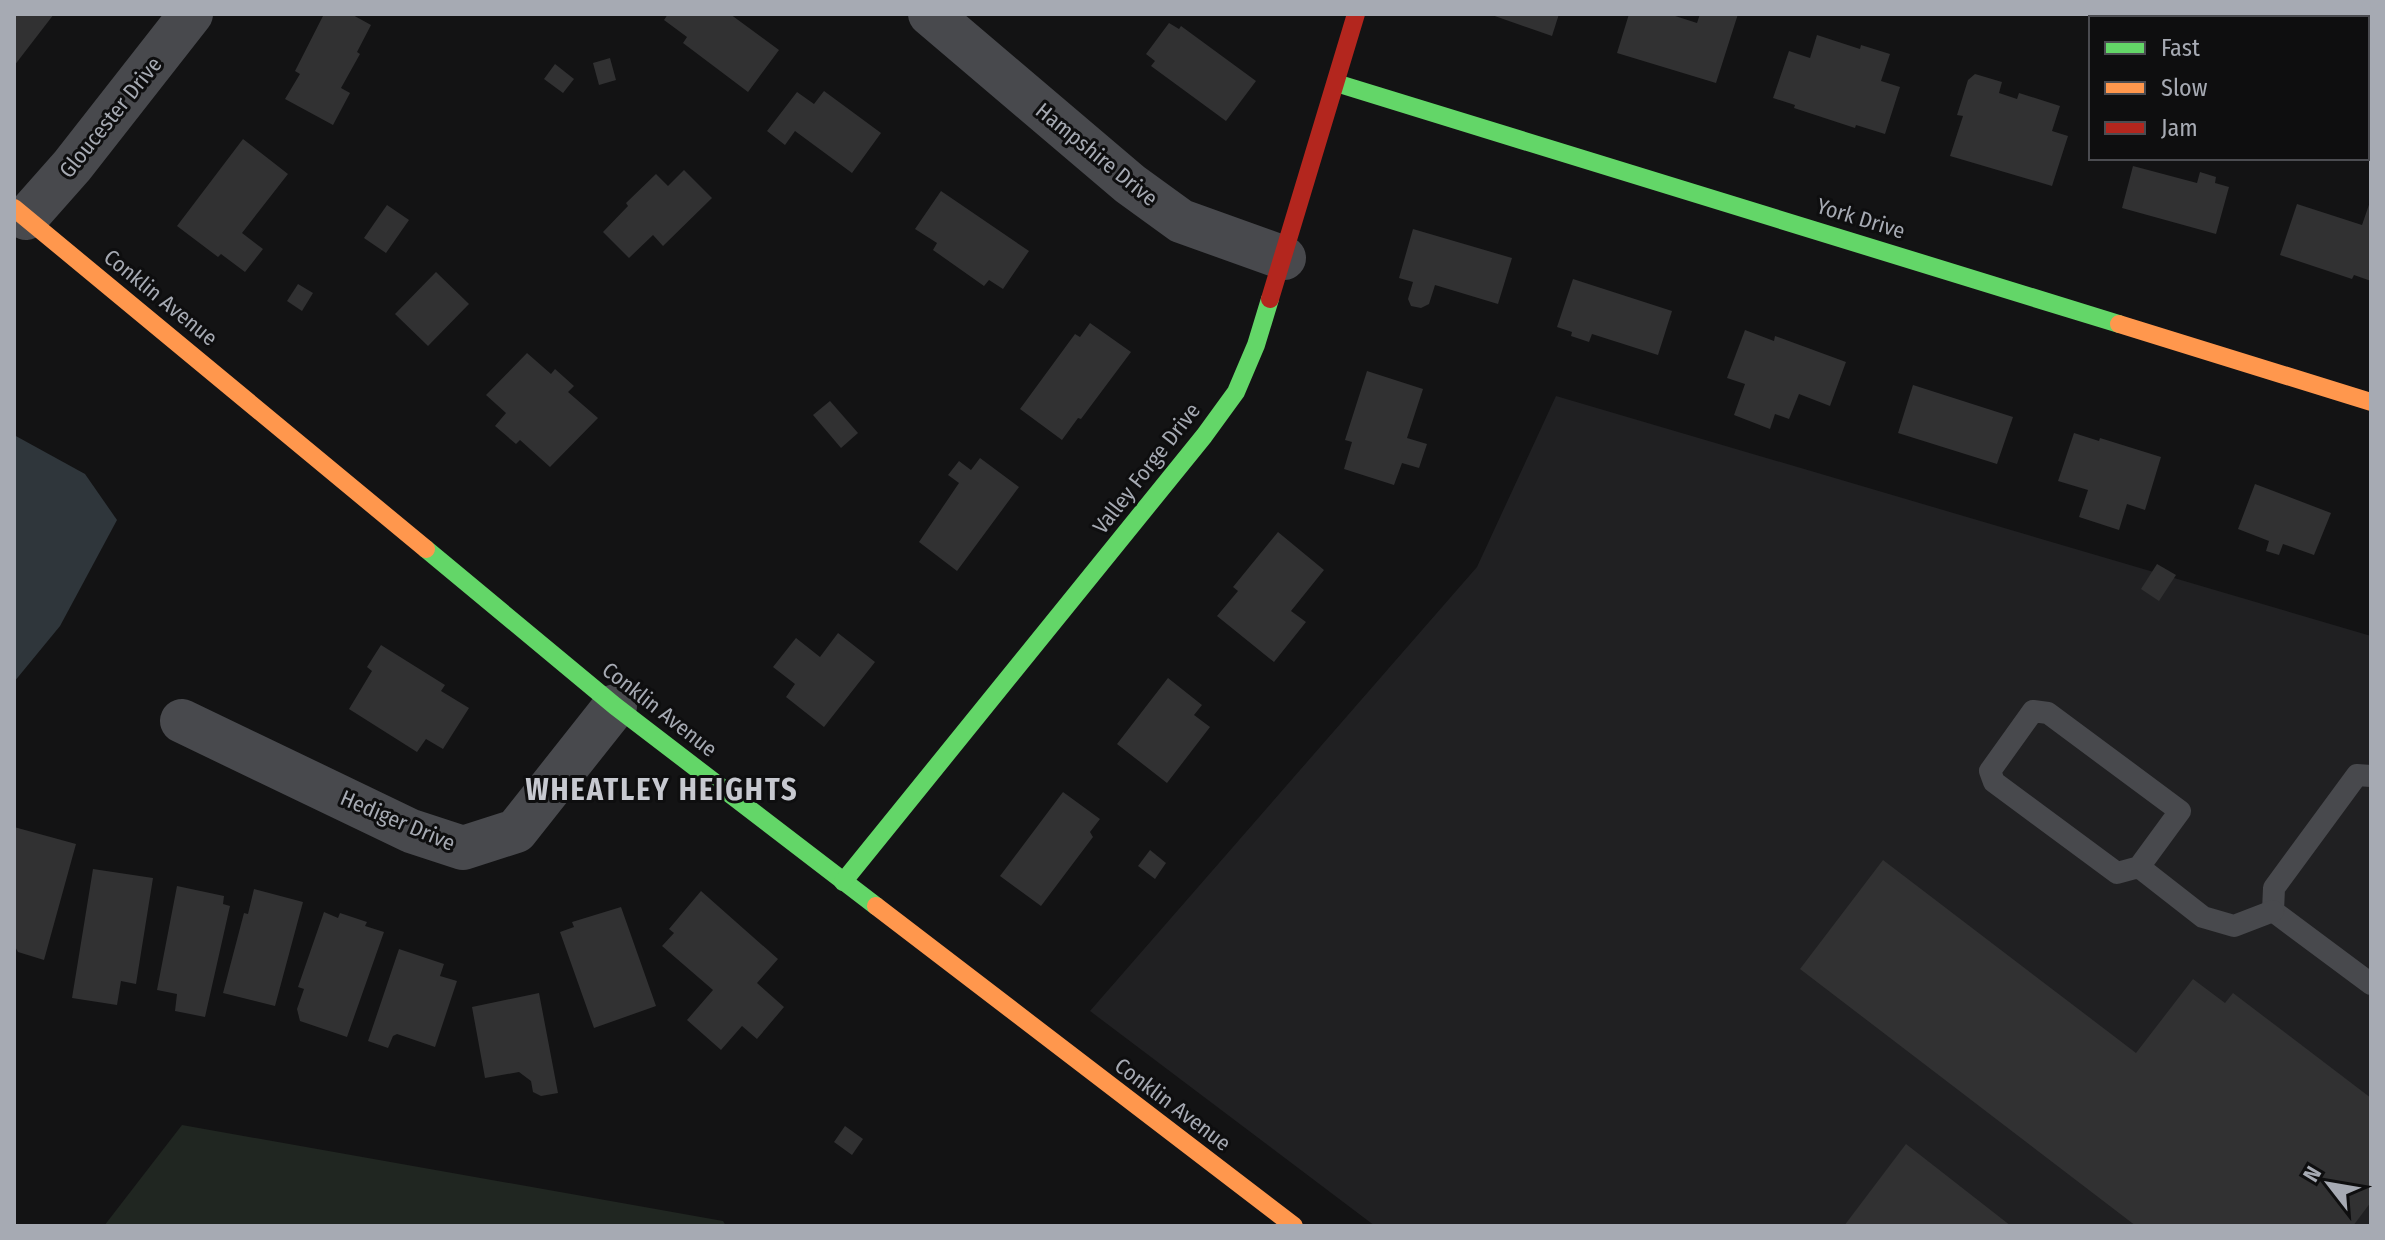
<svg xmlns="http://www.w3.org/2000/svg" width="2385" height="1240" font-family="'Fira Sans Condensed',sans-serif">
<style>
.built{fill:#202022}
.green{fill:#202621}
.water{fill:#2f363b}
.building{fill:#313132}
.lines{fill:none;stroke-linecap:round;stroke-linejoin:round}
.lane{stroke:#48494d;stroke-width:22}
.street{stroke:#48494d;stroke-width:44}
.fast{stroke:#63d668;stroke-width:18}
.slow{stroke:#ff974d;stroke-width:18}
.jam{stroke:#b3261e;stroke-width:18}
.labels{text-anchor:middle;stroke-width:6;stroke-linejoin:round;paint-order:stroke}
.street-label{font-size:22px;fill:#a6aab3;stroke:#0e0e0f}
.district-label{font-size:30px;font-weight:bold;letter-spacing:2px;fill:#c7c9d0;stroke:#0e0e0f}
</style>
<rect width="100%" height="100%" fill="#131314"/>
<polygon class="built" points="1556,396 2371,636 2371,1226 1375,1226 1090,1011 1477,567"/>
<polygon class="green" points="182,1125 723,1221 726,1226 104,1226"/>
<polygon class="water" points="14,435 85,474 117,520 60,626 14,682"/>
<g class="building">
<polygon points="14,14 54,14 14,66"/>
<polygon points="324,14 351,14 371,25 357,52 360,54 341,88 350,93 333,125 285,99 300,74 295,71"/>
<polygon points="668,14 730,14 779,50 748,92 683,43 687,37 664,20"/>
<polygon points="1489,14 1559,14 1552,36"/>
<polygon points="1629,14 1669,14 1697,23 1700,14 1738,14 1716,83 1617,53"/>
<polygon points="1169,23 1179,29 1181,26 1256,81 1226,121 1151,66 1155,61 1146,54"/>
<polygon points="1817,35 1860,49 1861,45 1890,54 1881,81 1900,87 1885,134 1856,125 1855,128 1794,108 1795,105 1773,98 1789,51 1810,58"/>
<polygon points="610,58 616,80 599,85 593,63"/>
<polygon points="555,64 574,79 563,93 544,79"/>
<polygon points="1975,74 2002,82 1999,93 2017,99 2019,93 2060,106 2052,131 2068,136 2052,186 1950,156 1963,116 1957,115 1968,80"/>
<polygon points="824,91 881,133 852,173 795,131 785,145 767,131 797,92 814,104"/>
<polygon points="243,139 288,174 242,233 263,249 245,272 221,254 218,257 177,226"/>
<polygon points="2133,166 2197,183 2200,172 2216,177 2215,183 2229,187 2216,234 2122,208"/>
<polygon points="684,170 712,198 663,246 653,235 629,258 603,232 628,206 626,203 656,174 668,186"/>
<polygon points="941,191 1029,251 1003,289 989,280 984,286 933,250 937,243 915,229"/>
<polygon points="2371,199 2371,281 2354,275 2352,279 2280,255 2297,204 2362,225"/>
<polygon points="387,205 409,220 386,253 364,238"/>
<polygon points="1413,229 1512,258 1498,304 1435,285 1429,304 1421,308 1411,306 1408,299 1413,282 1399,278"/>
<polygon points="436,272 469,304 428,346 395,314"/>
<polygon points="1573,279 1672,311 1658,355 1592,334 1589,342 1571,336 1572,332 1557,327"/>
<polygon points="298,284 313,293 302,311 287,301"/>
<polygon points="1090,323 1131,352 1081,419 1078,418 1062,440 1020,409 1075,334 1080,337"/>
<polygon points="1745,330 1774,341 1775,336 1846,362 1830,406 1799,394 1789,419 1775,414 1770,429 1734,415 1745,384 1727,378"/>
<polygon points="527,353 551,374 555,369 574,386 568,392 598,418 550,467 520,440 516,444 495,426 506,413 486,395"/>
<polygon points="1367,371 1423,389 1407,438 1427,444 1419,468 1402,463 1394,485 1344,469 1352,442 1345,440"/>
<polygon points="1913,385 2013,417 1997,464 1898,433"/>
<polygon points="830,401 858,433 841,448 813,415"/>
<polygon points="2074,433 2099,441 2100,438 2161,457 2145,510 2127,504 2119,530 2079,517 2088,490 2058,481"/>
<polygon points="980,458 1019,487 957,571 919,542 959,483 948,475 959,461 971,470"/>
<polygon points="2255,484 2331,513 2314,555 2283,544 2279,555 2266,551 2269,541 2238,529"/>
<polygon points="1278,532 1324,570 1291,611 1306,622 1274,662 1217,616 1238,591 1233,587"/>
<polygon points="2157,564 2176,575 2159,601 2141,589"/>
<polygon points="838,633 875,662 824,727 786,697 795,684 773,667 796,638 820,657"/>
<polygon points="381,645 445,685 441,691 469,708 443,749 426,739 417,752 349,709 372,671 367,667"/>
<polygon points="1168,678 1202,705 1194,715 1210,727 1167,783 1117,744"/>
<polygon points="1063,792 1100,819 1090,832 1093,837 1041,906 1000,876"/>
<polygon points="14,827 76,844 44,960 18,952 14,945"/>
<polygon points="1150,850 1166,863 1155,879 1138,866"/>
<polygon points="1883,860 2136,1053 2193,979 2225,1003 2233,993 2371,1098 2371,1202 2353,1226 2136,1226 1800,969"/>
<polygon points="93,869 153,878 136,984 121,981 117,1005 72,998"/>
<polygon points="177,886 224,896 223,904 230,906 205,1017 175,1011 177,994 157,990"/>
<polygon points="254,889 303,902 275,1006 223,993 244,913 248,914"/>
<polygon points="701,891 778,959 757,983 784,1007 757,1039 742,1026 721,1050 687,1020 713,990 662,946 674,933 669,929"/>
<polygon points="621,907 656,1006 594,1028 560,932 574,927 572,922"/>
<polygon points="324,912 338,918 340,913 367,922 365,926 384,932 347,1037 300,1021 297,1009 304,989 298,987"/>
<polygon points="399,949 444,964 440,976 457,981 435,1047 397,1034 393,1036 388,1048 368,1041"/>
<polygon points="539,993 558,1093 541,1096 533,1092 531,1081 519,1072 485,1078 472,1007"/>
<polygon points="845,1126 863,1139 852,1155 834,1142"/>
<polygon points="1906,1144 2011,1226 1844,1226"/>
</g>
<g class="lines">
<g class="lane">
<polyline points="2371,776 2357,775 2274,888 2273,911 2371,984"/>
<polyline points="2139,867 2117,873 1994,782 1990,771 2033,711 2048,713 2180,811 2139,867 2203,917 2234,926 2273,911"/>
</g>
<g class="street">
<polyline points="930,14 1130,184 1181,221 1284,258"/>
<polyline points="26,218 72,166 191,14"/>
<polyline points="182,721 411,831 463,848 516,831 615,706"/>
</g>
<g class="fast">
<polyline points="1336,83 2119,324"/>
<polyline points="426,549 615,706 876,906"/>
<polyline points="843,882 1204,436 1236,392 1256,345 1270,299"/>
</g>
<g class="slow">
<polyline points="14,208 426,549"/>
<polyline points="2119,324 2371,402"/>
<polyline points="876,906 1294,1226"/>
</g>
<polyline class="jam" points="1270,299 1356,14"/>
</g>
<g class="labels">
<g class="street-label">
<text transform="translate(110 117) rotate(-51)" y="8">Gloucester Drive</text>
<text transform="translate(1097 154) rotate(39)" y="8">Hampshire Drive</text>
<text transform="translate(1861 218) rotate(17)" y="8">York Drive</text>
<text transform="translate(161 297) rotate(39)" y="8">Conklin Avenue</text>
<text transform="translate(1146 468) rotate(-52)" y="8">Valley Forge Drive</text>
<text transform="translate(660 709) rotate(38)" y="8">Conklin Avenue</text>
<text transform="translate(398 820) rotate(23)" y="8">Hediger Drive</text>
<text transform="translate(1173 1104) rotate(37)" y="8">Conklin Avenue</text>
</g>
<g class="district-label">
<text x="662" y="800">WHEATLEY HEIGHTS</text>
</g>
</g>
<rect width="2385" height="1240" fill="none" stroke="#a6aab3" stroke-width="32"/>
<rect x="2089" y="16" width="280" height="144" fill="#0e0e0f" stroke="#4b4c51" stroke-width="2"/>
<rect x="2105" y="42" width="40" height="12" fill="#63d668" stroke="#4b4c51" stroke-width="2"/>
<text x="2161" y="56" font-size="24" fill="#a6aab3">Fast</text>
<rect x="2105" y="82" width="40" height="12" fill="#ff974d" stroke="#4b4c51" stroke-width="2"/>
<text x="2161" y="96" font-size="24" fill="#a6aab3">Slow</text>
<rect x="2105" y="122" width="40" height="12" fill="#b3261e" stroke="#4b4c51" stroke-width="2"/>
<text x="2161" y="136" font-size="24" fill="#a6aab3">Jam</text>
<g transform="translate(2329 1184) rotate(301)" stroke="#0e0e0f" stroke-width="6" paint-order="stroke">
<path d="M0-6L14 30L0 20L-14 30Z" fill="#a6aab3"/>
<text y="-12" font-size="22" font-weight="bold" text-anchor="middle" fill="#a6aab3">N</text>
</g>
</svg>
